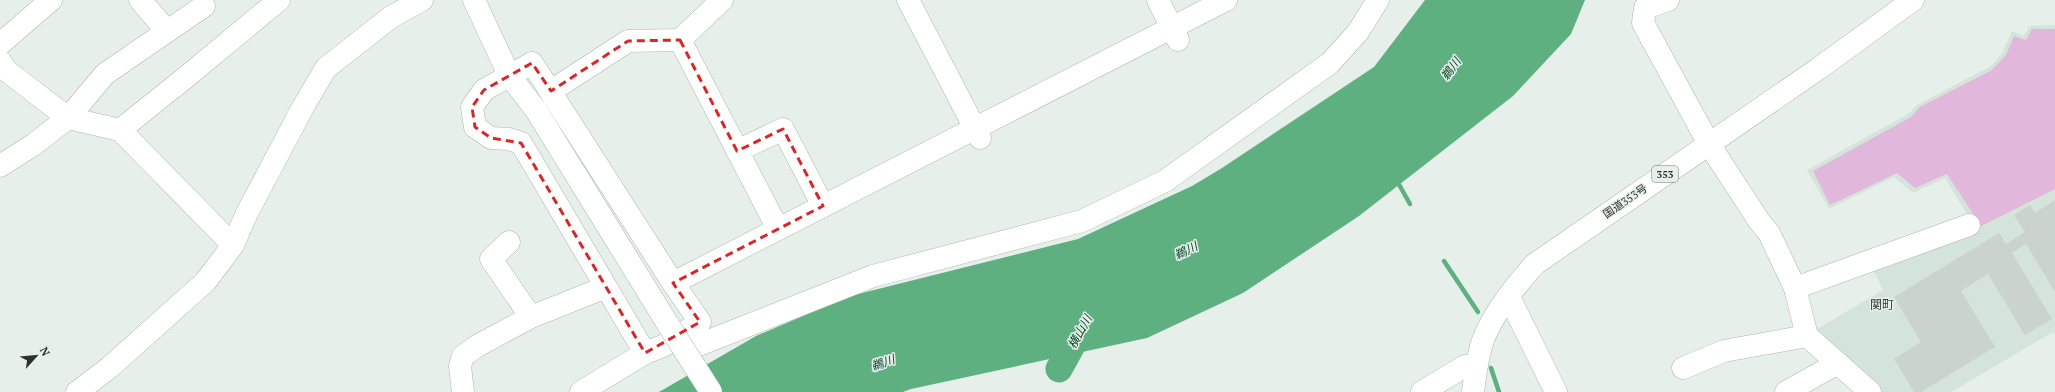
<svg xmlns="http://www.w3.org/2000/svg" width="2055" height="392" font-family="'PT Serif','Noto Sans JP',serif">
<style>
.built{fill:#d5e4da}
.green{fill:#e2b7dc}
.water{fill:#5fb080}
.lines{fill:none;stroke-linecap:round;stroke-linejoin:round}
.stream{stroke:#5fb080;stroke-width:4.5}
.river{stroke:#5fb080;stroke-width:27}
.building{fill:#cbd3ce}
.minor-casing{stroke:#aeb6b0;stroke-width:23}
.highway-casing{stroke:#aeb6b0;stroke-width:23}
.minor{stroke:#fff;stroke-width:22}
.highway{stroke:#fff;stroke-width:22}
.minor-bridge-casing{stroke:#aeb6b0;stroke-width:23;stroke-linecap:butt}
.minor-bridge{stroke:#fff;stroke-width:22}
.marked{fill:none;stroke:#d62828;stroke-width:3;stroke-dasharray:8 5;stroke-linejoin:round}
.labels{text-anchor:middle;stroke-width:3;stroke-linejoin:round;paint-order:stroke}
.shield{fill:#e6efe9;stroke:#656a67;stroke-width:1}
.shield-label{font-size:10px;font-weight:bold;fill:#2e312f}
.street-label{font-size:11px;fill:#2e312f;stroke:#e6efe9}
.water-label{font-size:12px;font-style:italic;fill:#044728;stroke:#e6efe9}
.neighbourhood-label{font-size:12px;fill:#363c38;stroke:#e6efe9}
</style>
<rect width="100%" height="100%" fill="#e6efe9"/>
<polygon class="built" points="2055,25 2055,334 2053,332 1951,392 1881,392 1812,332 1883,290 1871,265 1974,226 1945,178 1913,193 1894,177 1829,209 1807,170 1908,114 1917,105 1991,66 2002,53 2012,31 2024,36 2030,26"/>
<polygon class="green" points="2032,29 2055,29 2055,189 1981,226 1947,174 1915,188 1897,173 1830,205 1813,171 1911,117 1920,107 1992,70 2006,55 2014,36 2026,40"/>
<polygon class="water" points="1425,0 1585,0 1571,34 1513,96 1359,216 1243,293 1147,338 911,389 903,392 659,392 756,336 850,296 1078,239 1192,186 1222,168 1374,67"/>
<g class="lines">
<g class="stream">
<polyline points="1397,181 1410,204"/>
<polyline points="1444,261 1478,312"/>
<polyline points="1491,368 1499,392"/>
</g>
<polyline class="river" points="1059,369 1085,322"/>
</g>
<polygon class="building" points="2055,200 2055,292 2026,244 2012,253 2052,319 2025,335 1988,274 1961,291 1995,347 1921,392 1914,392 1894,359 1921,342 1894,297 1999,233 2006,244 2025,232 2014,215 2030,205 2035,213"/>
<g class="lines">
<defs>
<g id="minor">
<polyline points="140,0 167,31"/>
<polyline points="474,0 509,75 536,110 669,326"/>
<polyline points="908,0 980,138"/>
<polyline points="1158,0 1178,40"/>
<polyline points="1668,0 1645,8 1643,23 1709,144 1759,221 1769,233 1795,288 1807,336 1870,392"/>
<polyline points="680,40 778,229"/>
<polyline points="0,44 51,0"/>
<polyline points="0,61 7,71 68,118 120,130 233,245"/>
<polyline points="551,91 628,41 680,40 722,0"/>
<polyline points="120,130 185,78 279,0"/>
<polyline points="737,151 783,129 823,206"/>
<polyline points="0,166 33,145 68,118 105,74 204,6"/>
<polyline points="509,242 491,259 531,317"/>
<polyline points="673,283 1226,0"/>
<polyline points="1795,288 1969,225"/>
<polyline points="1509,297 1556,392"/>
<polyline points="696,346 873,276 1082,221 1165,181 1330,63 1358,32 1378,0"/>
<polyline points="1683,368 1724,351 1807,336"/>
<polyline points="77,392 109,368 206,281 233,245 247,213 303,107 326,68 391,17 422,0"/>
<polyline points="463,392 460,366 463,356 477,346 531,317 606,287"/>
<polyline points="581,392 645,353 663,346 700,322 673,283 532,63 484,90 472,107 475,127 491,138 509,139 521,143 645,353"/>
<polyline points="1422,392 1465,366 1477,364"/>
<polyline points="1786,392 1838,363"/>
</g>
<path id="highway" d="M1473,392C1475,376 1477,359 1482,343C1492,315 1515,286 1535,264L1818,69L1913,0"/>
</defs>
<use href="#minor" class="minor-casing"/>
<use href="#highway" class="highway-casing"/>
<use href="#minor" class="minor"/>
<use href="#highway" class="highway"/>
<defs>
<polyline id="minor-bridge" points="669,326 711,392"/>
</defs>
<use href="#minor-bridge" class="minor-bridge-casing"/>
<use href="#minor-bridge" class="minor-bridge"/>
</g>
<path class="marked" d="M680,40L737,151L783,129L823,206L673,283L700,322L645,353L521,143L491,138L475,127L472,107L484,90L532,63L551,91L628,41Z"/>
<g class="labels">
<rect class="shield" x="1652" y="166" width="26" height="16" rx="3"/>
<g class="shield-label">
<text x="1665" y="178">353</text>
</g>
<g class="street-label">
<text transform="translate(1625 201) rotate(-34)" y="4">国道353号</text>
</g>
<g class="water-label">
<text transform="translate(1451 69) rotate(-54)" y="4">鵜川</text>
<text transform="translate(1186 251) rotate(-26)" y="4">鵜川</text>
<text transform="translate(1080 332) rotate(-61)" y="4">横山川</text>
<text transform="translate(883 363) rotate(-19)" y="4">鵜川</text>
</g>
<g class="neighbourhood-label">
<text x="1882" y="309">関町</text>
</g>
</g>
<g transform="translate(36 356) rotate(63)" stroke="#e6efe9" stroke-width="3" paint-order="stroke">
<path d="M0-3L7 15L0 10L-7 15Z" fill="#2e312f"/>
<text y="-6" font-size="11" font-weight="bold" text-anchor="middle" fill="#2e312f">N</text>
</g>
</svg>
